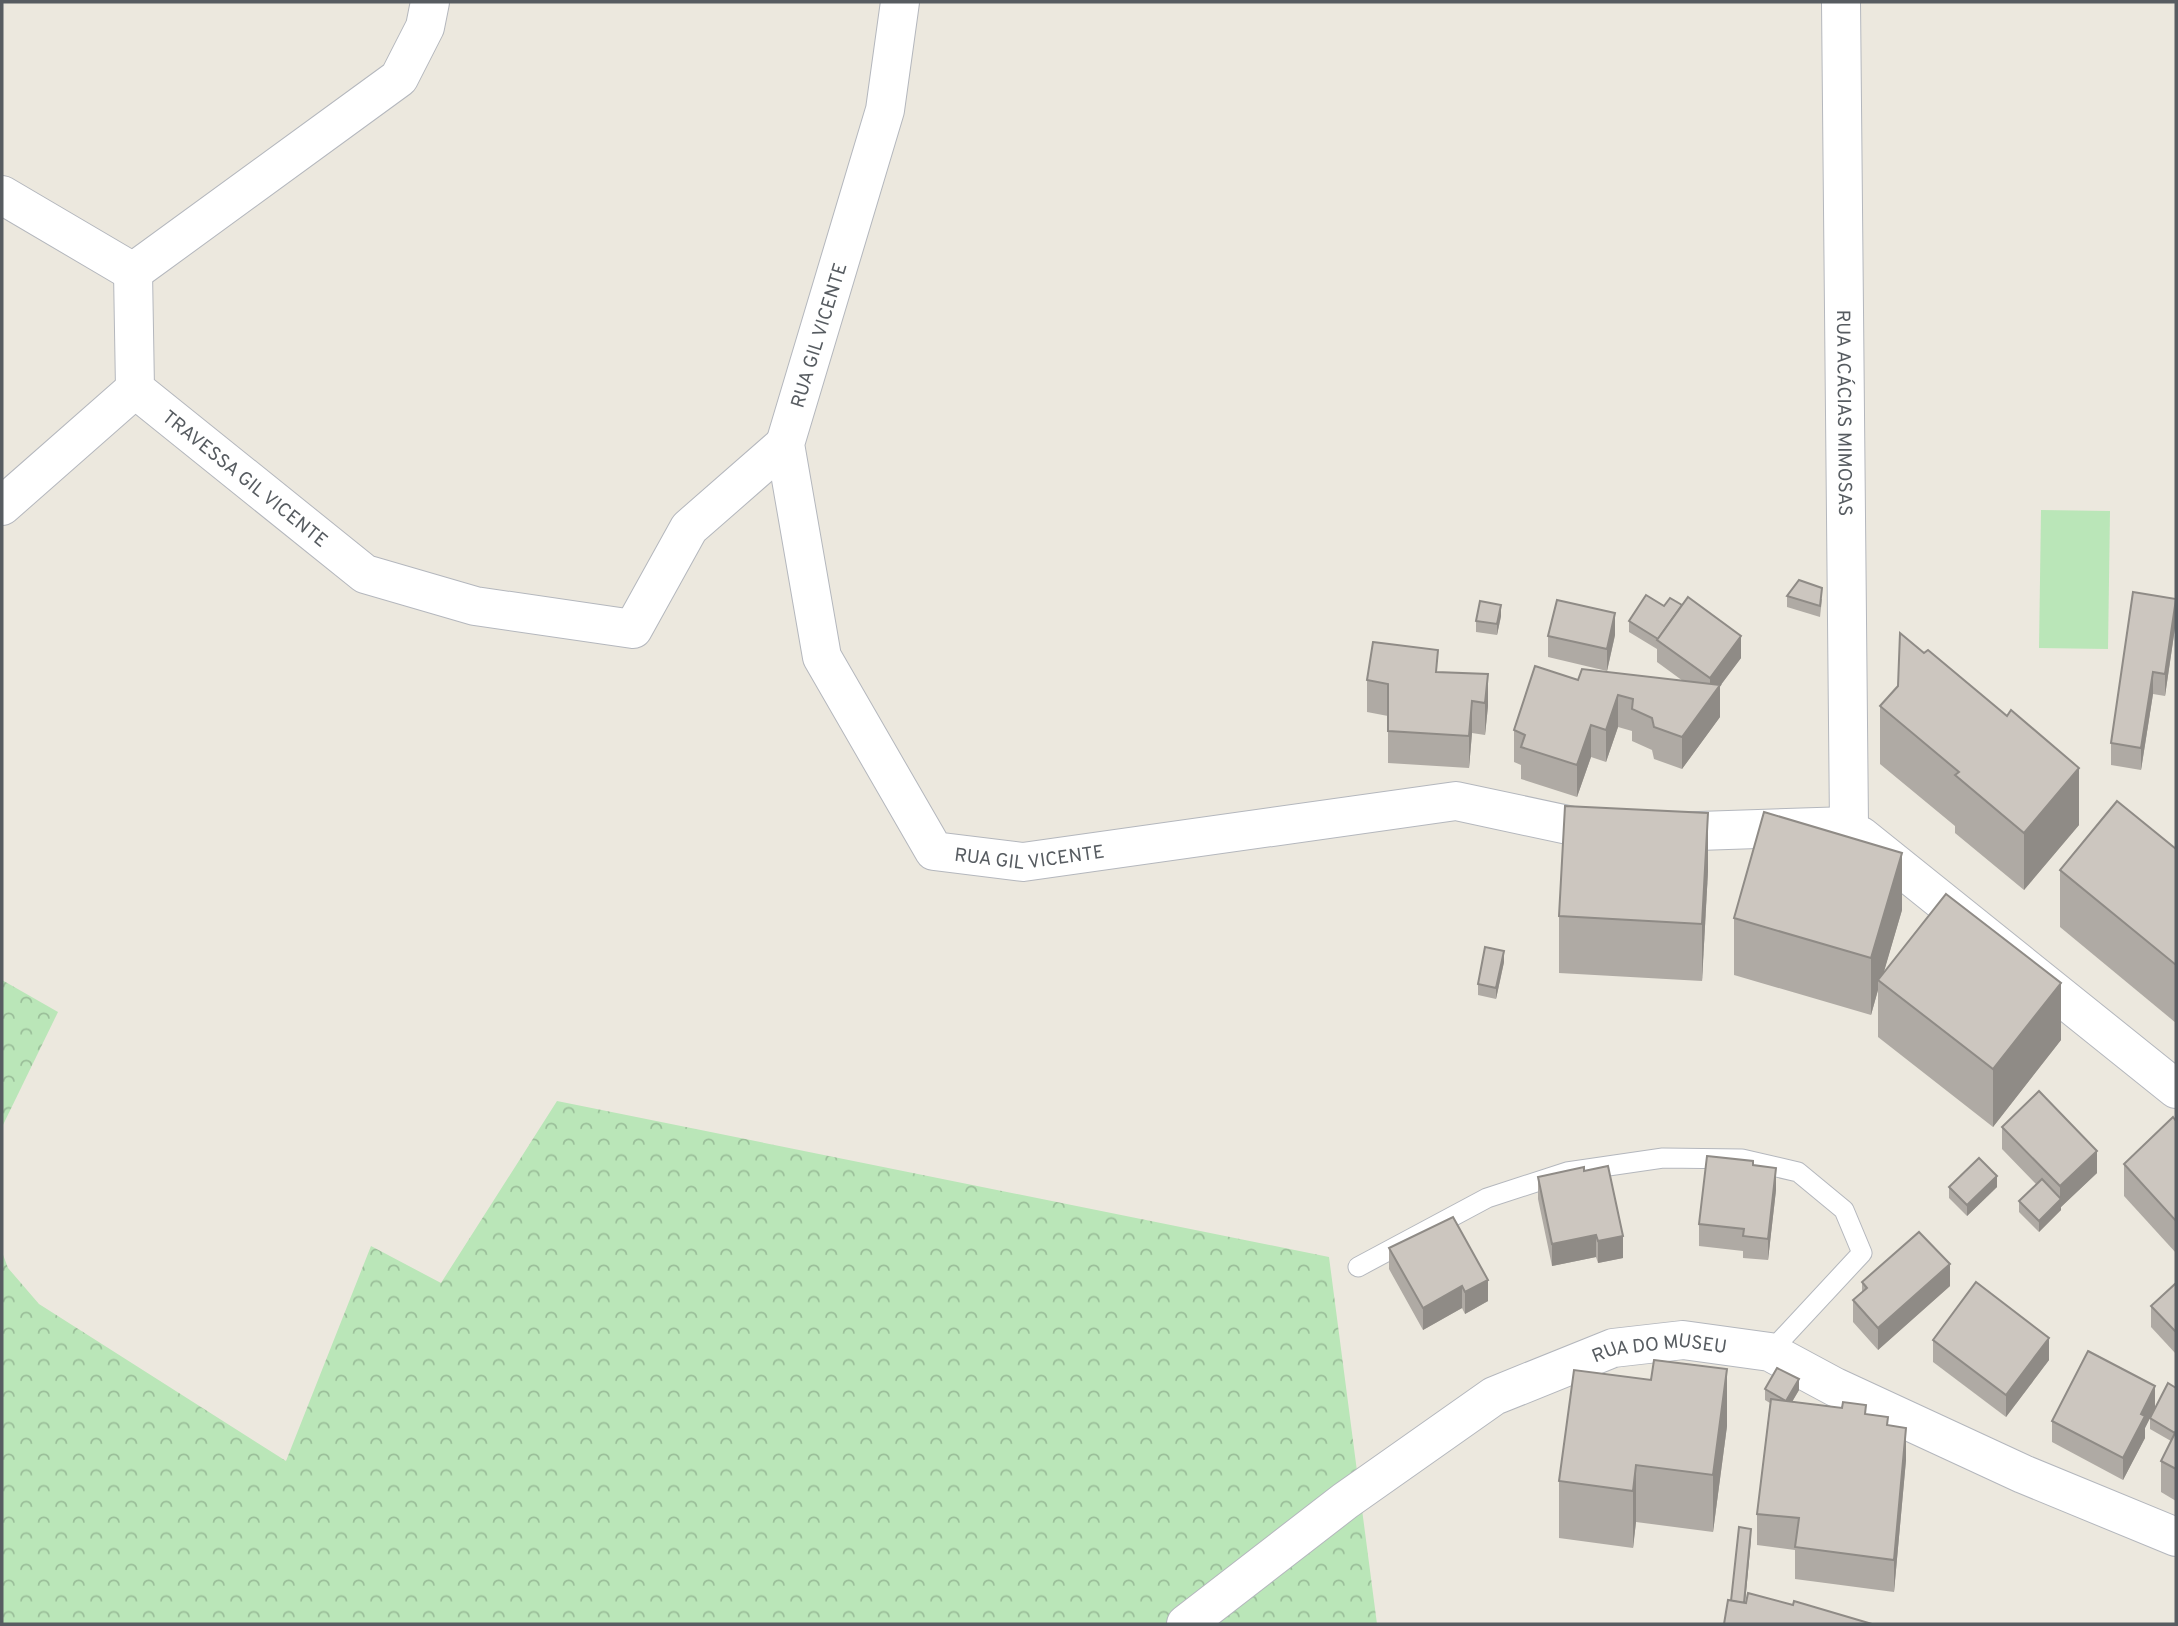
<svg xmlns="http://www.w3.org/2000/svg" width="2178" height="1626" font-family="Overpass,sans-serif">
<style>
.grass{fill:#bae6b8}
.forest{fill:url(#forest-crowns)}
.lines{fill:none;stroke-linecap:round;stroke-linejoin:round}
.service-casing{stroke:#b4b7bd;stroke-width:21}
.minor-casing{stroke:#b4b7bd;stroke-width:40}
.tertiary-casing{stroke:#b4b7bd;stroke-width:40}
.service{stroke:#fff;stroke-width:19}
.minor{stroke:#fff;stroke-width:38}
.tertiary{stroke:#fff;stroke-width:38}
.wall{fill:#afaaa4}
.shaded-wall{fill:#8f8b86}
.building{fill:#ccc6bf;stroke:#8f8b86;stroke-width:2}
.labels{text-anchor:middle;stroke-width:7;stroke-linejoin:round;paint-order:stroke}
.street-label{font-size:19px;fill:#575c61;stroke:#fff}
</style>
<defs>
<pattern id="forest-crowns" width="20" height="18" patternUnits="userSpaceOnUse" patternTransform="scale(1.75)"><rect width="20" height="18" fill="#bae6b8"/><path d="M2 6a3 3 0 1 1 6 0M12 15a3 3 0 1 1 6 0" fill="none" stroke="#9abe99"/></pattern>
</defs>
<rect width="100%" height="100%" fill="#ece8de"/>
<polygon class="grass" points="2041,510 2110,511 2108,649 2039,648"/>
<g class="forest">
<polygon points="2,980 58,1012 2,1127"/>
<polygon points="557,1101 1329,1257 1377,1624 2,1624 2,1252 8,1268 39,1304 286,1461 371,1246 441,1283"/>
</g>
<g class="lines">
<defs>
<polyline id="service" points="1358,1267 1487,1198 1567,1172 1663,1158 1742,1159 1798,1172 1844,1210 1862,1253 1770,1352"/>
<g id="minor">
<path id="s1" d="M900,2L885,110L785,444L822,657L934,851L1023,862L1456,801L1610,834L1849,826"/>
<path id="s2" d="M1841,2L1849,826"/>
<polyline points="2,195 133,272"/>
<path id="s3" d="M133,272L135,389L365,574L475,606L633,629L689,528L785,444"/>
<polyline points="133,272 399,78 425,27 430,2"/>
<polyline points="2,506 135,389"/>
<polyline points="1861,836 2176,1089"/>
</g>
<g id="tertiary">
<path id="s4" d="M1186,1624L1345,1501L1494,1396L1613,1348L1683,1340L1770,1352L1835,1387L2023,1474L2176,1537"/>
</g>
</defs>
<use href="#service" class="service-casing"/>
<use href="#minor" class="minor-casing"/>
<use href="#tertiary" class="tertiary-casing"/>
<use href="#service" class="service"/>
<use href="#minor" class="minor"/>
<use href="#tertiary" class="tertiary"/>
</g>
<g class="wall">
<polygon points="1787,596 1822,599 1820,617 1787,607"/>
<polygon points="1501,616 1497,635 1476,632 1476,621"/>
<polygon points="1629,621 1741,658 1720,686 1720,717 1682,769 1654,759 1652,750 1632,741 1632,731 1618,727 1606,762 1591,757 1577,797 1521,779 1521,765 1514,762 1514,730 1578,680 1683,681 1657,662 1657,649 1629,632"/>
<polygon points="2176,621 2165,696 2153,694 2141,770 2111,765 2111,743"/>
<polygon points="1615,635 1607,671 1548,657 1548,636"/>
<polygon points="1438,672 1488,674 1488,706 1485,735 1472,733 1469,768 1388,763 1388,716 1367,712 1367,680"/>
<polygon points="1880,706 2079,825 2024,890 1955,833 1955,826 1880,764"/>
<polygon points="2176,849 2176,1023 2060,927 2060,870"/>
<polygon points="1708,871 1702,981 1559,973 1559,916"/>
<polygon points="1902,910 1883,974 2061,1040 1993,1127 1878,1037 1878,990 1871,1015 1734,975 1734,918"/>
<polygon points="1504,962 1496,999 1478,995 1478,984"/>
<polygon points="2176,1121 2176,1253 2124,1196 2124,1164"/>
<polygon points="2002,1127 2097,1173 2061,1207 2061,1210 2039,1232 2019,1212 2019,1201 2036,1184 2002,1149"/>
<polygon points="1753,1165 1776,1190 1768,1260 1743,1258 1743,1251 1699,1246 1699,1224"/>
<polygon points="1584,1171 1623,1258 1598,1263 1596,1257 1552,1266 1538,1199 1538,1177"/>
<polygon points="1949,1187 1997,1187 1967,1216 1949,1198"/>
<polygon points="1453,1217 1488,1301 1465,1314 1462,1308 1423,1330 1389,1269 1389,1248"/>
<polygon points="1862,1282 1950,1286 1878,1350 1853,1322 1853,1300 1862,1292"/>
<polygon points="2176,1285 2176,1354 2151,1327 2151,1306"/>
<polygon points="1933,1340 2049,1360 2006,1417 1933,1362"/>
<polygon points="2176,1388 2176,1501 2161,1492 2161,1461 2171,1441 2150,1429 2150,1418"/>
<polygon points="1765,1389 1799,1390 1792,1402 1866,1414 1888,1426 1906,1460 1894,1592 1795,1579 1795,1550 1757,1545 1757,1514 1770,1403 1765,1400"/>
<polygon points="2155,1408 2145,1428 2145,1438 2123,1480 2052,1442 2052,1421"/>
<polygon points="1727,1426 1713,1532 1636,1522 1633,1548 1559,1538 1559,1481"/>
</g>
<g class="shaded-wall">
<polygon points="2176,599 2176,621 2165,696 2165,674"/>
<polygon points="1501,605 1501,616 1497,635 1497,624"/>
<polygon points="1615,613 1615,635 1607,671 1607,649"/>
<polygon points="1741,636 1741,658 1720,686 1720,717 1682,769 1682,737 1710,699 1710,678"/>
<polygon points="2153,672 2153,694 2141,770 2141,748"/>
<polygon points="1488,674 1488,706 1485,735 1485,703"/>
<polygon points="1618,695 1618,727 1606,762 1606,730"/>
<polygon points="1472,701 1472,733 1469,768 1469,736"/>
<polygon points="1591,725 1591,757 1577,797 1577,765"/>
<polygon points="2079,768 2079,825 2024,890 2024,833"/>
<polygon points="1708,813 1708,871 1702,981 1702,924"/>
<polygon points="1902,853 1902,910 1881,982 1878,980 1878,990 1871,1015 1871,958"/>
<polygon points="1504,951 1504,962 1496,999 1496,988"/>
<polygon points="2061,983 2061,1040 1993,1127 1993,1069"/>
<polygon points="2097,1151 2097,1173 2061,1207 2061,1210 2039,1232 2039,1221 2060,1200 2060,1186"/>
<polygon points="1776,1168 1776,1190 1768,1260 1768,1239"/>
<polygon points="1997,1176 1997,1187 1967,1216 1967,1205"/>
<polygon points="1596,1235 1596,1257 1552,1266 1552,1244"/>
<polygon points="1623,1236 1623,1258 1598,1263 1598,1241"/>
<polygon points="1950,1264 1950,1286 1878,1350 1878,1328"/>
<polygon points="1488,1280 1488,1301 1465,1314 1465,1292"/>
<polygon points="1462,1286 1462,1308 1423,1330 1423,1308"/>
<polygon points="2049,1338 2049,1360 2006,1417 2006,1395"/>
<polygon points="1727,1369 1727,1426 1713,1532 1713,1475"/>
<polygon points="1799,1379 1799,1390 1786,1412 1786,1401"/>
<polygon points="2155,1386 2155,1408 2145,1428 2145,1438 2123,1480 2123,1458 2141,1414"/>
<polygon points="1906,1428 1906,1460 1894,1592 1894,1560"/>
<polygon points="1636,1465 1636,1522 1633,1548 1633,1491"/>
<polygon points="1751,1529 1751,1540 1743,1624 1742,1624"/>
</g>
<g class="building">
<polygon points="1799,580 1822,588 1820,606 1787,596"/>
<polygon points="2133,592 2176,599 2165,674 2153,672 2141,748 2111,743"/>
<polygon points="1646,595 1664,606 1670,598 1682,605 1658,639 1629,621"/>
<polygon points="1688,597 1741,636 1710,678 1657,640"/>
<polygon points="1557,600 1615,613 1607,649 1548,636"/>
<polygon points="1480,601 1501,605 1497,624 1476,621"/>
<polygon points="1900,633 1924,653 1928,650 2007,716 2011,710 2079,768 2024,833 1955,775 1959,772 1880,706 1898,686"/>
<polygon points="1373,642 1438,650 1436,672 1488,674 1485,703 1472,701 1469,736 1388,731 1388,684 1367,680"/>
<polygon points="1535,666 1578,680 1582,669 1720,685 1682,737 1654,727 1652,718 1632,709 1633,699 1618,695 1606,730 1591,725 1577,765 1521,747 1525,735 1514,730"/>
<polygon points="2117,801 2176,849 2176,965 2060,870"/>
<polygon points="1565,806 1708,813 1702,924 1559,916"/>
<polygon points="1764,812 1902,853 1871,958 1734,918"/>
<polygon points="1946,894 2061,983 1993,1069 1878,980"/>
<polygon points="1485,947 1504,951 1496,988 1478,984"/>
<polygon points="2039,1091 2097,1151 2060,1186 2002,1127"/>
<polygon points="2173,1117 2176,1121 2176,1221 2124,1164"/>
<polygon points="1707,1156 1753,1161 1753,1165 1776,1168 1768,1239 1743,1236 1744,1229 1699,1224"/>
<polygon points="1979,1158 1997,1176 1967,1205 1949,1187"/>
<polygon points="1608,1166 1623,1236 1598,1241 1596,1235 1552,1244 1538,1177 1584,1167 1584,1171"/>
<polygon points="2042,1179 2061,1199 2039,1221 2019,1201"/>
<polygon points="1453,1217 1488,1280 1465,1292 1462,1286 1423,1308 1389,1248"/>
<polygon points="1919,1232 1950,1264 1878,1328 1853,1300 1867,1288 1862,1282"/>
<polygon points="1976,1282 2049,1338 2006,1395 1933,1340"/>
<polygon points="2175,1284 2176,1285 2176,1332 2151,1306"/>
<polygon points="2088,1351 2155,1386 2141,1414 2145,1416 2123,1458 2052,1421"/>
<polygon points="1654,1360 1727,1369 1713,1475 1636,1465 1633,1491 1559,1481 1574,1370 1651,1380"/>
<polygon points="1777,1368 1799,1379 1786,1401 1765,1389"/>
<polygon points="2168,1383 2176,1388 2176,1431 2175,1433 2150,1418"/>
<polygon points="1771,1399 1842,1408 1843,1402 1866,1405 1865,1414 1888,1417 1887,1425 1906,1428 1894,1560 1795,1547 1799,1518 1757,1514"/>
<polygon points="2176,1431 2176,1469 2161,1461"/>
<polygon points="1739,1527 1751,1529 1744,1603 1731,1601"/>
<polygon points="1748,1593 1793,1605 1794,1601 1872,1624 1724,1624 1728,1600 1746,1603"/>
</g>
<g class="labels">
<g class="street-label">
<text transform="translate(818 335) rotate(-73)" y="7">RUA GIL VICENTE</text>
<text dy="7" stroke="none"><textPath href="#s2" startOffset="411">RUA ACÁCIAS MIMOSAS</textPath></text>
<text dy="7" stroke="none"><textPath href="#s3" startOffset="259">TRAVESSA GIL VICENTE</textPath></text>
<text dy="7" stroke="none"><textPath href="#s1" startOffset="994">RUA GIL VICENTE</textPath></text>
<text dy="7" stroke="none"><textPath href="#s4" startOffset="558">RUA DO MUSEU</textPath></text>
</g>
</g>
<rect width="2178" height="1626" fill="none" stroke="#575c61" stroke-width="7"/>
</svg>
